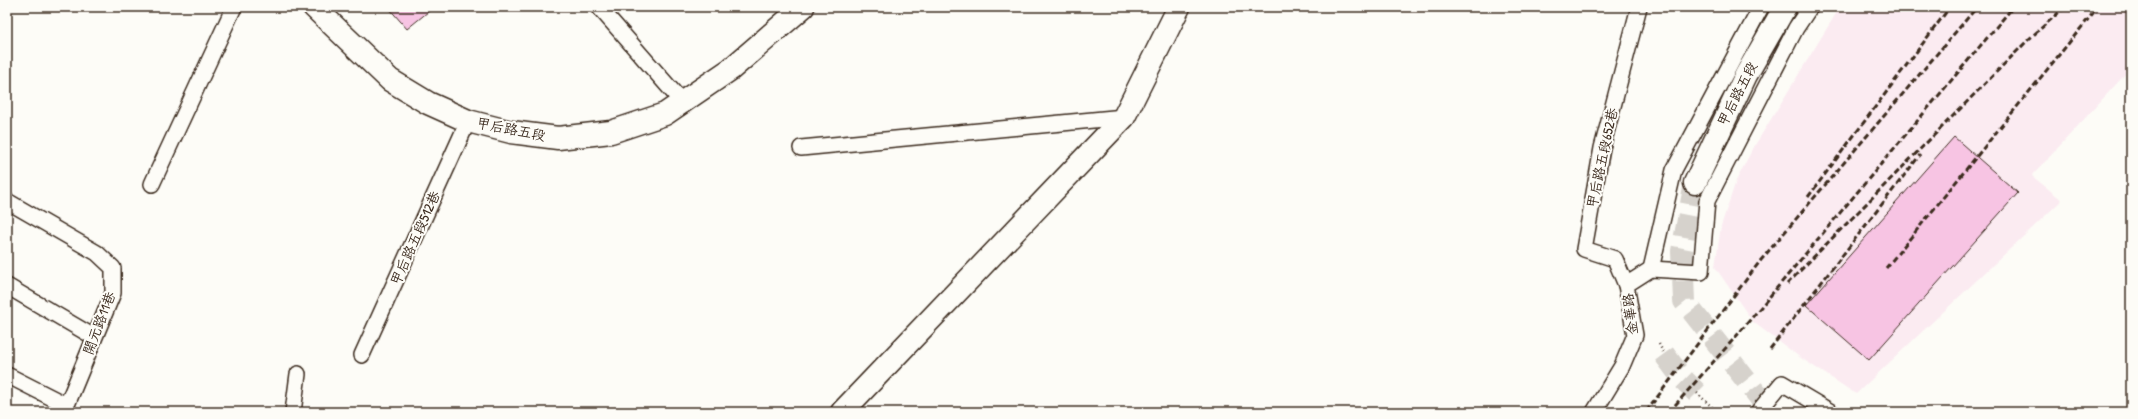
<svg xmlns="http://www.w3.org/2000/svg" width="2138" height="419" font-family="'Patrick Hand','LXGW WenKai TC',sans-serif">
<style>
.built{fill:#fbebf1}
.building{fill:#f7c4e3;stroke:#3b2a1e}
.lines{fill:none;stroke-linecap:round;stroke-linejoin:round}
.pedestrian-tunnel{stroke:#d6d2cc;stroke-width:22;stroke-dasharray:22 11;stroke-linecap:butt}
.tertiary-tunnel{stroke:#d6d2cc;stroke-width:22;stroke-dasharray:22 11;stroke-linecap:butt}
.service-casing{stroke:#3b2a1e;stroke-width:18}
.minor-casing{stroke:#3b2a1e;stroke-width:25}
.tertiary-casing{stroke:#3b2a1e;stroke-width:25}
.secondary-casing{stroke:#3b2a1e;stroke-width:25}
.path{stroke:#3b2a1e;stroke-width:2.5;stroke-dasharray:1 3;stroke-linecap:butt}
.service{stroke:#fdfcf7;stroke-width:15}
.minor{stroke:#fdfcf7;stroke-width:22}
.tertiary{stroke:#fdfcf7;stroke-width:22}
.secondary{stroke:#fdfcf7;stroke-width:22}
.rail{stroke:#3b2a1e;stroke-width:3;stroke-dasharray:6 3;stroke-linecap:butt}
.labels{text-anchor:middle;stroke-width:4;stroke-linejoin:round;paint-order:stroke}
.street-label{font-size:14px;fill:#3b2a1e;stroke:#fdfcf7}
</style>
<rect width="100%" height="100%" fill="#fdfcf7"/>
<filter id="ink" filterUnits="userSpaceOnUse"><feTurbulence type="fractalNoise" baseFrequency=".025" numOctaves="2"/><feDisplacementMap in="SourceGraphic" scale="8" xChannelSelector="R" yChannelSelector="G"/><feConvolveMatrix kernelMatrix="1 2 1 2 8 2 1 2 1" color-interpolation-filters="sRGB"/></filter>
<g filter="url(#ink)">
<polygon class="built" points="1840,7 2131,7 2131,68 2032,176 2062,200 1856,394 1801,358 1753,322 1715,267 1721,226 1736,181 1752,150"/>
<g class="building">
<polygon points="388,7 434,7 407,29"/>
<polygon points="1954,137 2018,193 1869,360 1806,305"/>
</g>
<g class="lines">
<polyline class="pedestrian-tunnel" points="1664,354 1682,378 1697,393"/>
<polyline class="tertiary-tunnel" points="1695,183 1682,251 1684,301 1771,412"/>
<defs>
<g id="service">
<polyline points="599,7 682,102"/>
<polyline points="801,148 1124,117"/>
<polyline points="152,184 234,7"/>
<polyline points="7,201 97,253 113,268 113,293 64,412"/>
<polyline points="1651,269 1674,170 1761,7"/>
<polyline points="1626,285 1615,259 1584,249 1602,148 1639,7"/>
<polyline points="7,286 94,337"/>
<polyline points="362,355 468,121"/>
<polyline points="7,375 66,405"/>
<polyline points="293,412 298,374"/>
<polyline points="1594,412 1622,366 1635,335 1626,285 1651,269 1701,272 1707,201 1796,28 1810,7"/>
<polyline points="1758,412 1782,383 1831,412"/>
</g>
<polyline id="minor" points="842,412 1124,117 1179,7"/>
<polyline id="tertiary" points="1695,183 1746,75 1785,7"/>
<polyline id="secondary" points="314,7 390,80 428,103 468,121 511,132 558,138 611,132 665,114 731,69 803,7"/>
</defs>
<use href="#service" class="service-casing"/>
<use href="#minor" class="minor-casing"/>
<use href="#tertiary" class="tertiary-casing"/>
<use href="#secondary" class="secondary-casing"/>
<g class="path">
<polyline points="1659,344 1664,354"/>
<polyline points="1697,393 1717,412"/>
</g>
<use href="#service" class="service"/>
<use href="#minor" class="minor"/>
<use href="#tertiary" class="tertiary"/>
<use href="#secondary" class="secondary"/>
<g class="rail">
<polyline points="1808,197 1950,7"/>
<polyline points="1886,268 2098,7"/>
<polyline points="1787,284 2029,39 2065,7"/>
<polyline points="1770,349 1920,155"/>
<polyline points="1646,412 1761,260 1977,7"/>
<polyline points="1669,412 1739,333 2013,7"/>
</g>
</g>
</g>
<g class="labels">
<g class="street-label">
<text transform="translate(1737 94) rotate(-63)" y="5">甲后路五段</text>
<text transform="translate(511 129) rotate(11)" y="5">甲后路五段</text>
<text transform="translate(1602 158) rotate(-78)" y="5">甲后路五段652巷</text>
<text transform="translate(415 238) rotate(-66)" y="5">甲后路五段512巷</text>
<text transform="translate(1630 314) rotate(-97)" y="5">金華路</text>
<text transform="translate(99 323) rotate(-69)" y="5">開元路11巷</text>
</g>
</g>
<rect width="2138" height="419" fill="none" stroke="#fdfcf7" stroke-width="24"/>
<rect x="12" y="12" width="2114" height="395" fill="none" stroke="#3b2a1e" stroke-width="1.5" filter="url(#ink)"/>
</svg>
